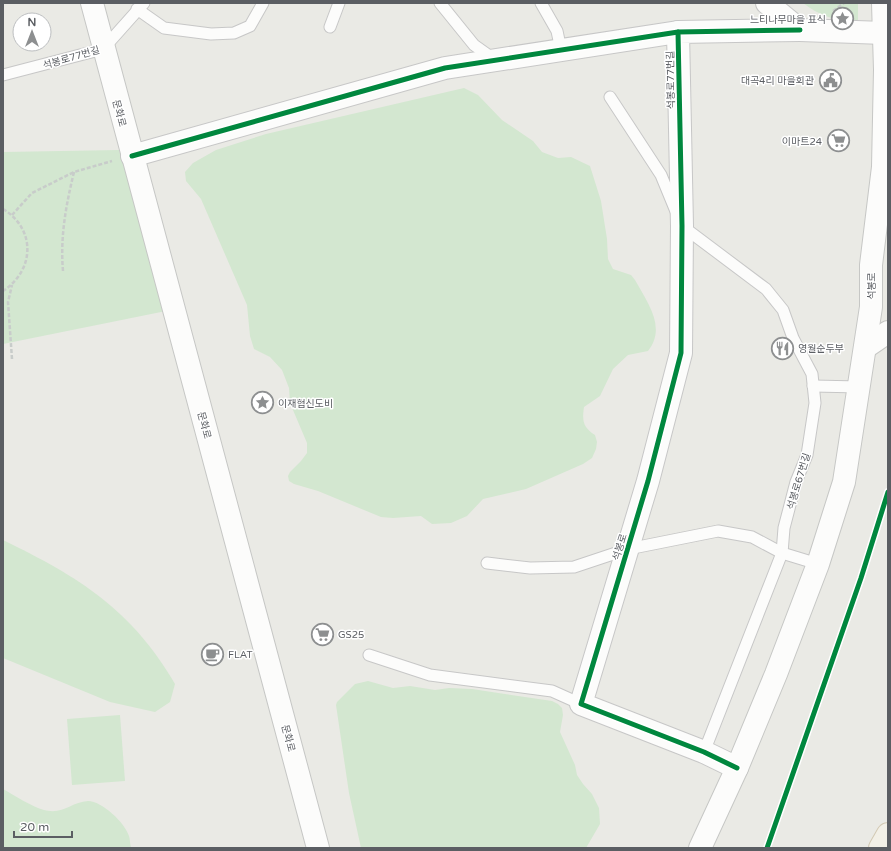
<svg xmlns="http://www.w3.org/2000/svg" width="891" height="851" font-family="'Varela Round','Noto Sans KR',sans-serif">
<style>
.green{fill:#d3e7d0}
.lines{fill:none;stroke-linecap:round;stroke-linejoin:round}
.service-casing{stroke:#c7c7c7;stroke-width:13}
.minor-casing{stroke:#c7c7c7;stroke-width:24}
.secondary-casing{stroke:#c6c7c5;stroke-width:24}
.primary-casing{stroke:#d2c9b3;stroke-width:24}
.path{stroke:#c8ccca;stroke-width:2.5;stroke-dasharray:4 2;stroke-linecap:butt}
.service{stroke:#fcfcfb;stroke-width:11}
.minor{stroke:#fcfcfb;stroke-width:22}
.secondary{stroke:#fcfcfb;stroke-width:22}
.primary{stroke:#f2f0e7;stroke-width:22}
.cycleway-casing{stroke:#fff;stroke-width:8}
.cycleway{stroke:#00873e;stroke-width:5}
.labels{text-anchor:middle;stroke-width:3;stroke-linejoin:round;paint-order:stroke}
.poi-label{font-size:10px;fill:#5b5e63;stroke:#fff;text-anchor:start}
.street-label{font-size:10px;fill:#5b5e63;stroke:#fff}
</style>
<rect width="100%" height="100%" fill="#eaeae5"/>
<g class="green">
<path d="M803,3H858V21C837,22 820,16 803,3Z"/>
<path d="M464,88L478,95L502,120L533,141L542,152L558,158L571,157L590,166L601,201L607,239L608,259L613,269L631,275L635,280C647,302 667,327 648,351L628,355L613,369L600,396L584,407C582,421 583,427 595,435L597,442L596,449L592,458L583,464L526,489L483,499L467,516L451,523L432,524L421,516L393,518L381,517L318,491L294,484L289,481L288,476L290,472L301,461L307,453V443L290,403L289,388L282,370L270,357L254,349L250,336L247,305L201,199L186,181L185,172L193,163L216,150L266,134Z"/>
<polygon points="119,150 166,311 3,344 3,152"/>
<path d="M3,540C79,577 131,609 175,684L170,702L155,712L110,702L3,658Z"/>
<polygon points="368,681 393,688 410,686 435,690 449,688 472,689 552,701 558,704 562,708 563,715 560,732 575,765 577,775 583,784 592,794 599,808 600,824 586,848 361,848 349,793 336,705 337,702 355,684"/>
<polygon points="120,715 125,781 72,785 67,719"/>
<path d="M3,789C14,795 32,807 44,810C63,815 71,802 88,801C102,801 125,823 129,836C130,839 130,844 131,848H3Z"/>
</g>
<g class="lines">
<defs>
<g id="service">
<polyline points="440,3 474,45 495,60"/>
<polyline points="541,3 557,31 561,50"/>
<polyline points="137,9 164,28 211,34 234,33 250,26 263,3"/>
<polyline points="330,27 339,3"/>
<polyline points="3,75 103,49 144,3"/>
<polyline points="610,97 661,175 682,226 766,289 783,310 793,338 812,374 815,403 807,455 796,482 784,528 782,553 704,752"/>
<polyline points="813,386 860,387"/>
<polyline points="487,563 530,568 574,567 628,549 718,531 752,537 782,553 818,564"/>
<polyline points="369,655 430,675 552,691 581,704"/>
</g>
<g id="minor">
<polyline points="767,3 800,30 884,33"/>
<polyline points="132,156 445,68 678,32"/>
<polyline points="737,768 704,752 581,704 648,481 681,353 682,226 678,32 800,30"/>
</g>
<g id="secondary">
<polyline points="92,3 318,848"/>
<polyline points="866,347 888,332"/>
<polyline points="700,848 737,768 776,674 818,564 844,482 871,307 871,265 883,167 885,70 883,3"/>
</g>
<polyline id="primary" points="880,848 888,834"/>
</defs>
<use href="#service" class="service-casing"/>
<use href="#minor" class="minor-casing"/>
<use href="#secondary" class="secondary-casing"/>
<use href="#primary" class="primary-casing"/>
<g class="path">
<polyline points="833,11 844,3"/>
<path d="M3,209C36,229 35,270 3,291"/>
<polyline points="12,215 32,193 74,172 112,161"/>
<path d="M63,271C60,237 66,205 74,172"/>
<polyline points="12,359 8,302 12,285"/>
</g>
<use href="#service" class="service"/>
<use href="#minor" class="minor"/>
<use href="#secondary" class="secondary"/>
<use href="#primary" class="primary"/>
<defs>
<g id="cycleway">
<polyline points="132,156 445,68 678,32"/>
<polyline points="737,768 704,752 581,704 648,481 681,353 682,226 678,32 800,30"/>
<polyline points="767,848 861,578 888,492"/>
</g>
</defs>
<use href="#cycleway" class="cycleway-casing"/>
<use href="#cycleway" class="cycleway"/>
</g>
<defs>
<symbol id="sight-ring" viewBox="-11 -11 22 22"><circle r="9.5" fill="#fff" stroke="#8d8f90" stroke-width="1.5"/><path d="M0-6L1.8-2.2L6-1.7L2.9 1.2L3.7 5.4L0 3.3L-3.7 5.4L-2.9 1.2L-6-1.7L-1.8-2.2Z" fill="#8d8f90"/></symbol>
<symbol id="civic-ring" viewBox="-11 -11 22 22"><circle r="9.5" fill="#fff" stroke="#8d8f90" stroke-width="1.5"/><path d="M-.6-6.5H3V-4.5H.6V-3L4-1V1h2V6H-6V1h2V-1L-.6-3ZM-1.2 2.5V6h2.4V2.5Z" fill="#8d8f90"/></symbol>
<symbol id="supermarket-ring" viewBox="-11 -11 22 22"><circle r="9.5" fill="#fff" stroke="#8d8f90" stroke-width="1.5"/><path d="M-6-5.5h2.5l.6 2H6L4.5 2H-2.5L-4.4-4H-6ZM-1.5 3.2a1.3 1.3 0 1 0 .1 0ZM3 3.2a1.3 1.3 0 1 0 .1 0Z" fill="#8d8f90"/></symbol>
<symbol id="restaurant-ring" viewBox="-11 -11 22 22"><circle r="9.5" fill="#fff" stroke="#8d8f90" stroke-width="1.5"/><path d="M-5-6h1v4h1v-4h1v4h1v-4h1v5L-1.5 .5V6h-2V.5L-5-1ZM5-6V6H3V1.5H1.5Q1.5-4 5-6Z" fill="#8d8f90"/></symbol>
<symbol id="cafe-ring" viewBox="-11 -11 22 22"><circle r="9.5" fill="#fff" stroke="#8d8f90" stroke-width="1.5"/><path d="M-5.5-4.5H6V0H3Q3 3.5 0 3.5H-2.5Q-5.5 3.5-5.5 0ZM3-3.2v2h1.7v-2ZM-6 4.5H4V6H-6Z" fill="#8d8f90"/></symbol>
</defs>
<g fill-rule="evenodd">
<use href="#sight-ring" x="830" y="6" width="25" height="25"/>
<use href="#civic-ring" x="818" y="68" width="25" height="25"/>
<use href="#supermarket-ring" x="826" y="128" width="25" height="25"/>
<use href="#restaurant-ring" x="770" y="336" width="25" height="25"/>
<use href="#sight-ring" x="250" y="390" width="25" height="25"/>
<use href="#supermarket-ring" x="310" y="622" width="25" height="25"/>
<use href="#cafe-ring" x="200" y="642" width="25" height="25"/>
</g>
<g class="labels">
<g class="poi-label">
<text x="826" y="23" text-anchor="end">느티나무마을 표식</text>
<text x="814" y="84" text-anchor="end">대곡4리 마을회관</text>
<text x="822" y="145" text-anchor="end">이마트24</text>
<text x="798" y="352">영월순두부</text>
<text x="278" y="407">이재협신도비</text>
<text x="338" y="638">GS25</text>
<text x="228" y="658">FLAT</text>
</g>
<g class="street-label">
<text transform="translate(71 57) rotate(-16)" y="4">석봉로77번길</text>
<text transform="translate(670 80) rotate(-91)" y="4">석봉로77번길</text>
<text transform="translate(120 113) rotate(75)" y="4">문화로</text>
<text transform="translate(871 286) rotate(-90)" y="4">석봉로</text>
<text transform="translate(205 425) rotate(75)" y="4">문화로</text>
<text transform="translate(798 481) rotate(-73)" y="4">석봉로67번길</text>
<text transform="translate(619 547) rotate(-73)" y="4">석봉로</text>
<text transform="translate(289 738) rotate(75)" y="4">문화로</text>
</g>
</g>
<rect width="891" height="851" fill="none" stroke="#5b5e63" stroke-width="8"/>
<g transform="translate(32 32)"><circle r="19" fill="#ffffff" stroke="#bdbfc1"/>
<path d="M0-3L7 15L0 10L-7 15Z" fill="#8d8f90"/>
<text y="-6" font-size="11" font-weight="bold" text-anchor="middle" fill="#5b5e63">N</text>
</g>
<path d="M14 831v6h58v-6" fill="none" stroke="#5b5e63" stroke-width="2"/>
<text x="20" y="831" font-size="12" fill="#5b5e63" stroke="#ffffff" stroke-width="3" paint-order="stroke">20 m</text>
</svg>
